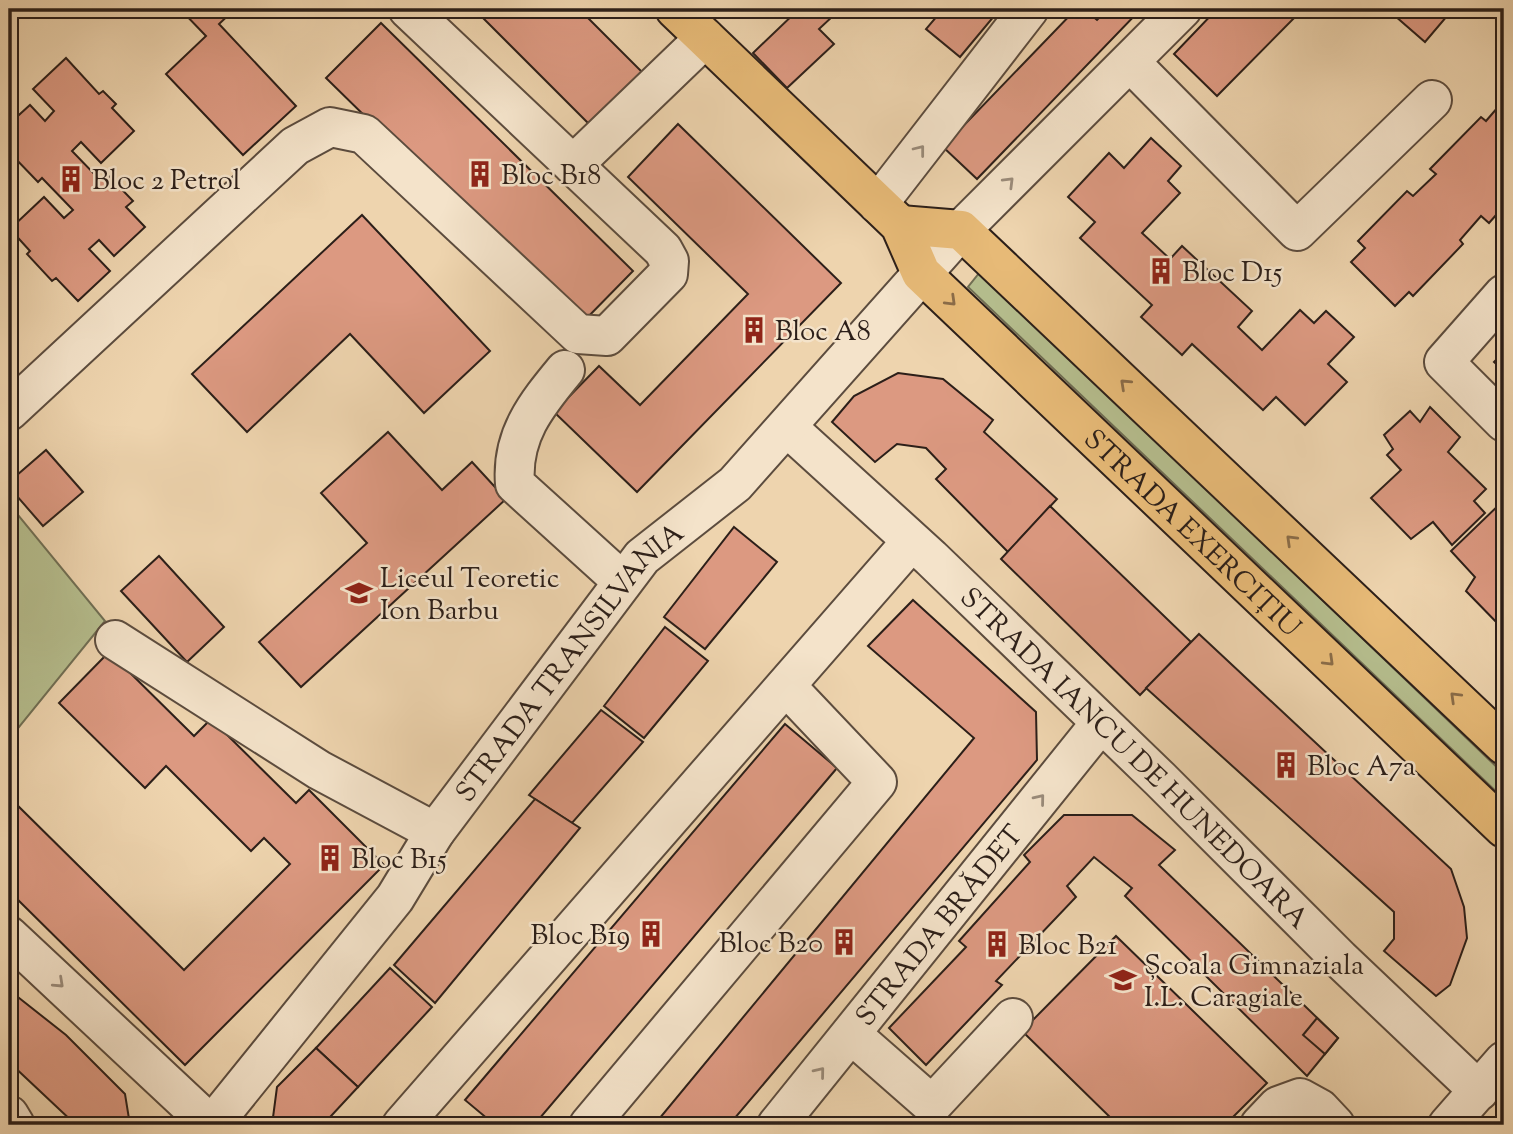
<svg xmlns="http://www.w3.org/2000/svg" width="1513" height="1134" font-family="'Sorts Mill Goudy',serif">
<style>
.green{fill:#b5bd8d;stroke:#706e53;stroke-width:2}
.building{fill:#dc9981;stroke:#2c1f19;stroke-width:2}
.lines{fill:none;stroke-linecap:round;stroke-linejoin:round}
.minor-casing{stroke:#5c4c3e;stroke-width:42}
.major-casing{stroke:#2c1f19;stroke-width:42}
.minor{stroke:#f4e3ca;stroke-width:38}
.major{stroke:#e7ba77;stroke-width:38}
.oneway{stroke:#9a8b7a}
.oneway2{stroke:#8a6c48}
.labels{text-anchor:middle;stroke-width:5;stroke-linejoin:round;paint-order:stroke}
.poi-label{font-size:28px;fill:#2c1f19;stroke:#f4e3ca;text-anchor:start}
.street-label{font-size:28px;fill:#2c1f19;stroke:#f4e3ca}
</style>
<rect width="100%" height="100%" fill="#eed4ae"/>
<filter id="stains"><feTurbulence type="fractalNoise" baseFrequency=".00286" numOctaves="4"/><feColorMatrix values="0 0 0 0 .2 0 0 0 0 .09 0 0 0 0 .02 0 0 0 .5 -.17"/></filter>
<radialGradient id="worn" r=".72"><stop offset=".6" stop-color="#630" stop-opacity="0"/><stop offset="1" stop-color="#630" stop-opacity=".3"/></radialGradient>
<g class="green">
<polygon points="980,272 1504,774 1504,799 968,287"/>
<polygon points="9,504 105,621 15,732 9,725"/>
</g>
<g class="building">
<polygon points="180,9 235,9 219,24 296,106 243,155 166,74 206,36"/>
<polygon points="474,9 579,9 643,73 591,126"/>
<polygon points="799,9 827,9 833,16 819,29 834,44 787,88 753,53"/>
<polygon points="943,9 1000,9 960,57 926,29"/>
<polygon points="1076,9 1084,9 1097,20 1108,9 1141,9 977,179 943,147"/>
<polygon points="1217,9 1303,9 1217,96 1174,54"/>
<polygon points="1387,9 1453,9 1425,42"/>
<polygon points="381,23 633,271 579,326 326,78"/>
<polygon points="66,58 99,94 103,91 116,104 112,108 134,131 101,163 81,142 72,151 100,180 107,174 133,201 126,207 145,227 114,256 99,240 89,249 110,271 78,301 56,278 52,281 27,254 30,251 10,229 44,197 64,218 73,210 42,178 38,182 11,154 16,149 9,142 9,124 30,105 45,121 54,111 33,89"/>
<polygon points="1498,107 1504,113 1504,206 1489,223 1481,216 1460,240 1463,244 1413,296 1409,292 1395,306 1351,262 1365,248 1358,241 1407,191 1413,196 1436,174 1430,169 1481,117 1486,121"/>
<polygon points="678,124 841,283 637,492 554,412 599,366 640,405 748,294 628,177"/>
<polygon points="1151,138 1181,166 1168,181 1180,193 1142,233 1170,259 1182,246 1252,311 1238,327 1262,350 1300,310 1314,323 1326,311 1354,337 1328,364 1347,382 1305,425 1276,397 1263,410 1192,344 1182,355 1141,317 1152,305 1080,238 1095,222 1068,197 1109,153 1124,168"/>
<polygon points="362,215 490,351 424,413 350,334 247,432 192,374"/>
<polygon points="1504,352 1504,371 1494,362"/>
<polygon points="898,373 943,379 993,420 984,432 1057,499 1008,552 936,479 946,469 926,448 897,444 875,462 832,422 854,396"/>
<polygon points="1430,407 1460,437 1448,452 1486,489 1474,501 1485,513 1452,545 1433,522 1411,539 1371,498 1401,470 1387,455 1393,449 1384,435 1410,411 1420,422"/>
<polygon points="388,432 442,490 472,462 506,499 301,687 259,642 367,543 321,493"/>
<polygon points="46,450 83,492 43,526 9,487 9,482"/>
<polygon points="1504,500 1504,630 1466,591 1475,577 1451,551"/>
<polygon points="1050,506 1191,642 1140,695 1001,559"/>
<polygon points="734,527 777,562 705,649 664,617"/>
<polygon points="159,556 224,627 187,662 121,591"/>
<polygon points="913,600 1036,712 1037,760 729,1125 654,1125 974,738 868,646"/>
<polygon points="665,627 708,661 644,738 604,706"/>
<polygon points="1199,634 1451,869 1464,907 1467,938 1450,985 1436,996 1384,951 1394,939 1394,912 1146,688"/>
<polygon points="109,652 194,736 211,719 296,803 309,790 384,865 185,1065 9,891 9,797 184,970 290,864 264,838 251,851 166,766 145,788 59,703"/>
<polygon points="601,710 643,742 572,823 529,795"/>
<polygon points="785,724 837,768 534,1125 495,1125 465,1100"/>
<polygon points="535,799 580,828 435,1003 394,965"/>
<polygon points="1064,815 1132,815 1175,850 1159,865 1338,1038 1307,1076 1125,896 1132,888 1094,857 1067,886 1076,897 996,981 1002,985 926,1065 889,1028 966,947 959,941 1030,862 1024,855"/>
<polygon points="1116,936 1267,1083 1225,1125 1118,1125 1022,1031"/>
<polygon points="390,968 432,1007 358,1087 316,1048"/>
<polygon points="9,990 66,1035 125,1094 130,1125 76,1125 9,1062"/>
<polygon points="1317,1018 1338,1038 1325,1054 1303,1035"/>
<polygon points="316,1048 358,1087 331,1116 340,1125 272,1125 277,1087"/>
<polygon points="1101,1118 1109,1125 1094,1125"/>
</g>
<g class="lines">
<defs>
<g id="minor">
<polyline points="1130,62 1297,231 1432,100"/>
<polyline points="573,165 705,38"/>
<polyline points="878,204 1029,9"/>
<polyline points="1504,294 1444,362 1504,422"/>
<path d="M565,370C536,405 511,436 515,484L622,581"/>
<polyline points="9,411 295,146 330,127 364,134 578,334 607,336 668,274 669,261 663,250 408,9"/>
<path id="s1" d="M787,427L931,558L1160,779L1340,959L1479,1091"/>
<polyline points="115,640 319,770 435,832"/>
<polyline points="9,936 211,1125"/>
<polyline points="851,1034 932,1105 1013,1018"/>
<polyline points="9,1115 15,1125"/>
<path id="s2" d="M212,1125L395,898L435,832L642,557L735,484L961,230L1182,9"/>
<polyline points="402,1125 911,542"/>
<polyline points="589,1125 877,782 786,686"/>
<path id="s3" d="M777,1125L1100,724"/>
<polyline points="1260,1125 1278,1106 1300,1098 1320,1109 1335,1125"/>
<polyline points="1448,1125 1504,1061"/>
</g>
<g id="major">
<path id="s4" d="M675,9L900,225L921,273L1504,828"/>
<polyline points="900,225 961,230 1504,745"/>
</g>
</defs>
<use href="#minor" class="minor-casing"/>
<use href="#major" class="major-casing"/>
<use href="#minor" class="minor"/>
<use href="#major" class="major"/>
</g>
<defs><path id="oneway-chevron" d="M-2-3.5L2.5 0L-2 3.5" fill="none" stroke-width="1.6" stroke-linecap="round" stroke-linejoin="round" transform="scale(1.75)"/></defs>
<g class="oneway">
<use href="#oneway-chevron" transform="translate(920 150) rotate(-52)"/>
<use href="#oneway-chevron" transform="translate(1009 182) rotate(-45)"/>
<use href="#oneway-chevron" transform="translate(1040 799) rotate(-51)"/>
<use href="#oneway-chevron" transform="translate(59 983) rotate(43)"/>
<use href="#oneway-chevron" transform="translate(820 1072) rotate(-51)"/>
</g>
<g class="oneway2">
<use href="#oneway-chevron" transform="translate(951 301) rotate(44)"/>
<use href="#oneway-chevron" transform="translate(1125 384) rotate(-137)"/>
<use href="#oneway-chevron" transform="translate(1291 540) rotate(-136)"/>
<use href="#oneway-chevron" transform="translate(1329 661) rotate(44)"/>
<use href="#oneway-chevron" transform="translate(1455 697) rotate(-136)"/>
</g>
<defs>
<symbol id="building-bare" viewBox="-9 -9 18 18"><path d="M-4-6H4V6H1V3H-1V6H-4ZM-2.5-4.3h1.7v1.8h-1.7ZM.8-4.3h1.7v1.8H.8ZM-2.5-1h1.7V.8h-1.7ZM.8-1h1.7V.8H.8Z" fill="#8f2418" stroke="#f4e3ca" stroke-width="2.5" paint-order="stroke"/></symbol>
<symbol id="university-bare" viewBox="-9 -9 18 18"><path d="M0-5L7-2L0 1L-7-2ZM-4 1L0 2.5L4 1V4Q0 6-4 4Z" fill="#8f2418" stroke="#f4e3ca" stroke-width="2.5" paint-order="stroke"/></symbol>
<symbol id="school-bare" viewBox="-9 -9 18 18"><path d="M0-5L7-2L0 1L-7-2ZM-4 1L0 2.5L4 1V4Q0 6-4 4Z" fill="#8f2418" stroke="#f4e3ca" stroke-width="2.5" paint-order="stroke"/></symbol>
</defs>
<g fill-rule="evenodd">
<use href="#building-bare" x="461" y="155" width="38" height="38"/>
<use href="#building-bare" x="52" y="160" width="38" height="38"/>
<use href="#building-bare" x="1142" y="252" width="38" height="38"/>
<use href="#building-bare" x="735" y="311" width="38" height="38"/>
<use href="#university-bare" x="340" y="574" width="38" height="38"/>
<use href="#building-bare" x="1267" y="746" width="38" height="38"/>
<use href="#building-bare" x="311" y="839" width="38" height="38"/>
<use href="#building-bare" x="632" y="915" width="38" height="38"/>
<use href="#building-bare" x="825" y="923" width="38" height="38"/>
<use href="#building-bare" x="978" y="925" width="38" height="38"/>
<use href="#school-bare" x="1104" y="961" width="38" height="38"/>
</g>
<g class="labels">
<g class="poi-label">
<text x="501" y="184">Bloc B18</text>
<text x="92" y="189">Bloc 2 Petrol</text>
<text x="1182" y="281">Bloc D15</text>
<text x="775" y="340">Bloc A8</text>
<text x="380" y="587">Liceul Teoretic<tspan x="380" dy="32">Ion Barbu</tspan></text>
<text x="1307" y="775">Bloc A7a</text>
<text x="351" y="868">Bloc B15</text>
<text x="630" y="944" text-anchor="end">Bloc B19</text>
<text x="823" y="952" text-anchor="end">Bloc B20</text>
<text x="1018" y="954">Bloc B21</text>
<text x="1144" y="974">Școala Gimnaziala<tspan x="1144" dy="32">I.L. Caragiale</tspan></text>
</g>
<g class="street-label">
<text dy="10" stroke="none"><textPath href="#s4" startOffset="740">STRADA EXERCIȚIU</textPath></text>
<text dy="10" stroke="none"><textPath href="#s2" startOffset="586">STRADA TRANSILVANIA</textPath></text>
<text dy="10" stroke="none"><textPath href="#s1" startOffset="480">STRADA IANCU DE HUNEDOARA</textPath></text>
<text dy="10" stroke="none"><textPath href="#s3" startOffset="257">STRADA BRĂDET</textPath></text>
</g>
</g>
<rect width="1513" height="1134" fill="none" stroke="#eed4ae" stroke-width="35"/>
<rect x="10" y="10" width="1492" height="1113" fill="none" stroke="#2c1f19" stroke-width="3.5"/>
<rect x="18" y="18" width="1478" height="1099" fill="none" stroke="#2c1f19" stroke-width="2"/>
<rect width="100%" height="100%" filter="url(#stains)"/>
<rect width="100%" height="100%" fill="url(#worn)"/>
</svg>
